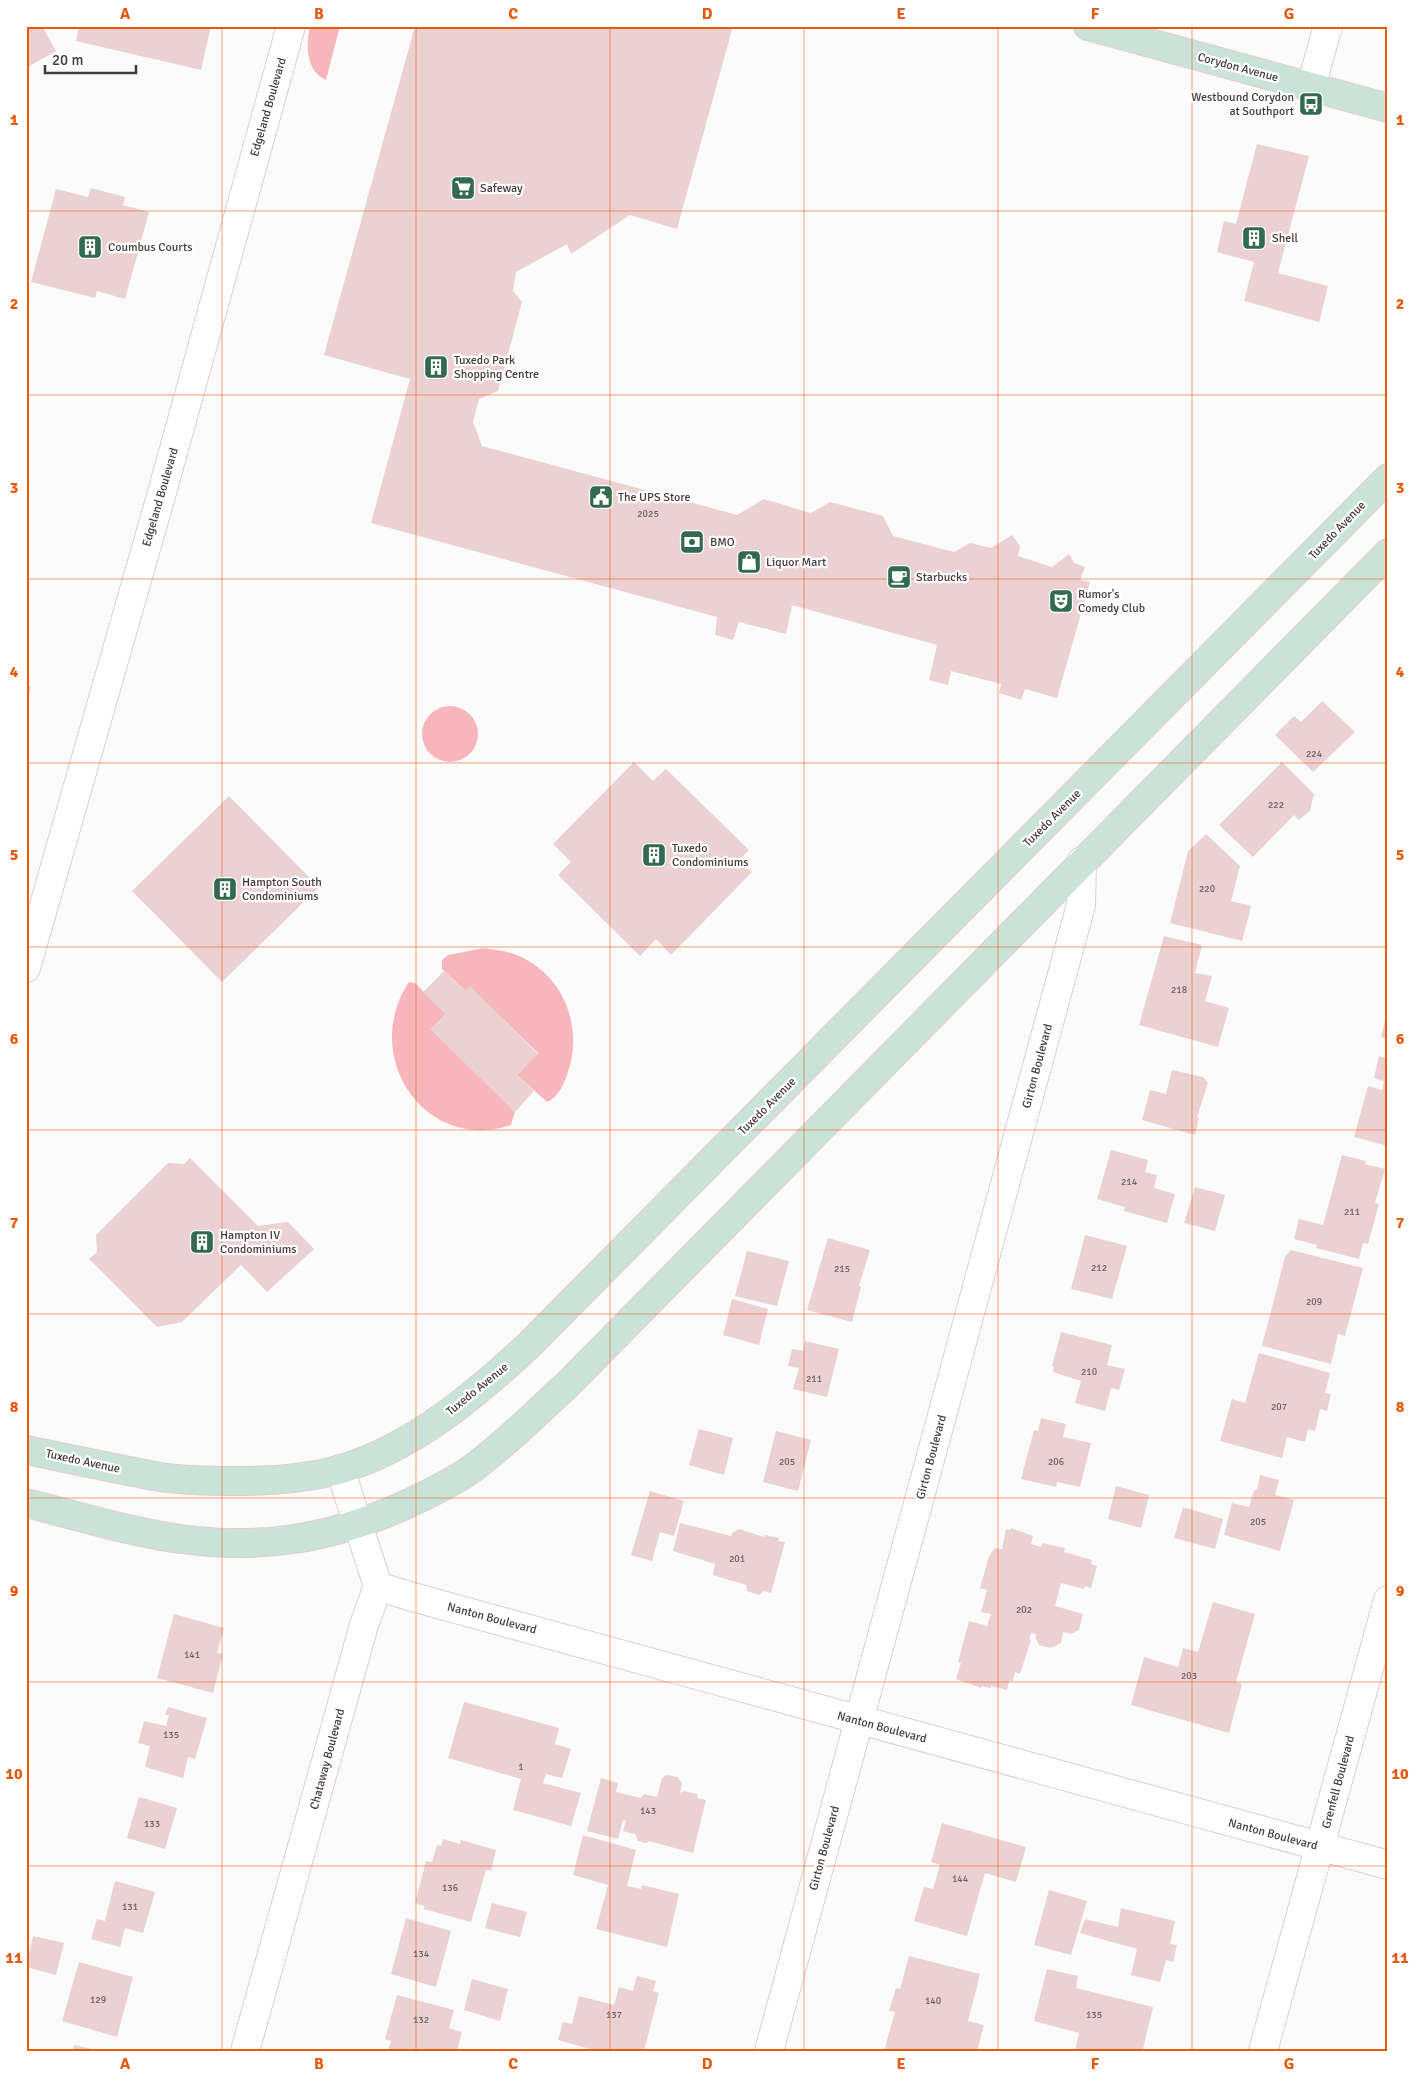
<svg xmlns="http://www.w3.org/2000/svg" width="1414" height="2077" font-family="Signika,sans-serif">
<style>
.green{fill:#f7b6bc}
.building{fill:#ecd1d3}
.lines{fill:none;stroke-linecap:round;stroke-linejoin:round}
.minor-casing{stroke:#e6cbcd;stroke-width:30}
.secondary-casing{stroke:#e6cbcd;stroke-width:30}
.minor{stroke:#fff;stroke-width:28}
.secondary{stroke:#cae3d9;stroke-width:28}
.grid{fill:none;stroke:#e8590c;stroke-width:1;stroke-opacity:0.55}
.labels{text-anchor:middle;stroke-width:4.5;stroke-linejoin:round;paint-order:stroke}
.number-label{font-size:10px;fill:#6f6061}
.street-label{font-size:12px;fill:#453a3b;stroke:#fff}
.poi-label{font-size:12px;fill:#453a3b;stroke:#fff;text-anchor:start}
.neatline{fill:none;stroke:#e8590c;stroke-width:2}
.grid-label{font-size:16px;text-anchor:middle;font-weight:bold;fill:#e8590c}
</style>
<rect width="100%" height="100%" fill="#fbfbfb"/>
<g class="green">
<path d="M310,26H340L326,80C305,70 306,46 310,26Z"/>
<circle cx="450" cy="734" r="28"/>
<path d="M484,948C498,950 513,952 525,959C567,981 583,1031 567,1075C563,1085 558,1098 547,1102L517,1075L538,1053L470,987L466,991L442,969V960L448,955Z"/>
<path d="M409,982L415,983L446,1014L431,1029L515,1112L511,1125C424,1154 360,1055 409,982Z"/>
</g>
<g class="building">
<polygon points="26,26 42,26 56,51 26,68"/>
<polygon points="79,26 211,26 201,70 76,41"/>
<polygon points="415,26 733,26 677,229 630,215 571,254 567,244 516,272 513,291 522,302 498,391 479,399 473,422 482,446 737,515 764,499 811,513 830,502 883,516 893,536 954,552 970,543 991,548 1012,535 1020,546 1018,556 1052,567 1069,554 1074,563 1085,567 1080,580 1090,582 1057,698 1025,689 1021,700 999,693 1001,684 951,671 948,685 929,680 937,645 792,605 786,634 739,622 733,640 715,635 717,617 371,523 410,379 324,355"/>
<polygon points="1257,144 1309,156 1278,273 1328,286 1319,322 1244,301 1254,262 1217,252 1224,221 1236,224"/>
<polygon points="91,188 125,197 123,205 149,212 125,299 97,291 95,298 31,282 56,189 88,197"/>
<polygon points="26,686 31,687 27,702 26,702"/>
<polygon points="1322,701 1355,732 1313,772 1275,735 1294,716 1301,722"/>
<polygon points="634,762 653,781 666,769 749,850 739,860 752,872 671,955 656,939 640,956 558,875 571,862 553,844"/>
<polygon points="1282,762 1315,795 1313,797 1310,811 1299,820 1294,815 1253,857 1219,825"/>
<polygon points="229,796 319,887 222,982 132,891"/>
<polygon points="1206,834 1240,866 1231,901 1251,906 1242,941 1170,923 1188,851"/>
<polygon points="1164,936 1202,945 1195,973 1212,976 1205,1001 1229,1008 1218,1047 1139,1025"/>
<polygon points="444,971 466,991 470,986 538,1054 517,1075 534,1091 515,1112 431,1029 446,1014 423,992"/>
<polygon points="1387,1013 1388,1013 1388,1039 1381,1037"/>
<polygon points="1379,1056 1388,1059 1388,1146 1354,1137 1368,1086 1382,1090 1384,1081 1374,1078"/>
<polygon points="1172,1070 1203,1077 1208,1083 1197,1117 1199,1118 1195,1135 1142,1120 1150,1090 1166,1094"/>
<polygon points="1111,1150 1148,1160 1145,1172 1157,1175 1154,1188 1175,1194 1167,1223 1124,1211 1125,1207 1097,1199"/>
<polygon points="1342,1155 1366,1161 1365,1164 1385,1169 1375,1203 1379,1204 1368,1244 1363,1243 1359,1259 1316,1248 1317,1245 1294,1239 1299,1219 1323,1225"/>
<polygon points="190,1158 258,1226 288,1222 314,1249 267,1292 241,1265 182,1322 157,1327 89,1259 97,1252 96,1235 168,1163 184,1164"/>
<polygon points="1195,1187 1225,1195 1215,1231 1184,1223"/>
<polygon points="1085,1235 1127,1246 1112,1299 1071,1289"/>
<polygon points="828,1238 870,1250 859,1286 861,1287 852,1322 807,1310"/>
<polygon points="1291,1250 1363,1268 1345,1336 1338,1334 1331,1364 1262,1346 1285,1257"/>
<polygon points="747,1251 789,1261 777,1306 735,1296"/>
<polygon points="732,1299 768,1309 759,1345 723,1335"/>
<polygon points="1061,1332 1112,1345 1107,1365 1125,1369 1119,1390 1111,1388 1105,1411 1075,1403 1081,1381 1053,1372 1054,1367 1052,1366"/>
<polygon points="805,1341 839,1349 827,1397 793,1389 799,1368 788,1366 792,1349 803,1351"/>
<polygon points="1259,1353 1330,1373 1325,1393 1331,1394 1327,1411 1320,1409 1315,1431 1308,1429 1305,1442 1287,1437 1282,1458 1220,1441 1232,1399 1245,1403"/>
<polygon points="1041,1418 1066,1424 1063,1437 1091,1443 1080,1487 1057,1482 1056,1487 1021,1479 1034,1430 1038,1431"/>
<polygon points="699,1429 733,1438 724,1475 689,1465"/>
<polygon points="776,1431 811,1440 798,1491 763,1482"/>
<polygon points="1260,1475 1279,1480 1275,1495 1294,1500 1280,1551 1224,1535 1232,1503 1249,1507 1254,1490 1257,1490"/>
<polygon points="1116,1486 1149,1495 1141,1528 1108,1519"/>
<polygon points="650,1491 684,1501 674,1536 660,1532 652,1561 631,1555"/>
<polygon points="1183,1507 1223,1519 1215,1549 1174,1538"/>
<polygon points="680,1523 731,1536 732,1533 739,1529 764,1537 765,1535 779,1538 778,1541 785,1542 771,1593 764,1591 759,1595 747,1591 746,1585 713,1575 715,1564 673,1551"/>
<polygon points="1011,1528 1033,1536 1031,1544 1041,1547 1042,1543 1065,1548 1064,1552 1092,1560 1091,1564 1097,1566 1091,1588 1085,1586 1084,1589 1061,1583 1055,1606 1083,1614 1079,1630 1071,1634 1063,1632 1061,1643 1051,1648 1039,1645 1035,1637 1036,1634 1031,1633 1029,1639 1031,1640 1020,1674 1015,1672 1013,1681 1009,1681 1007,1690 991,1686 991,1688 981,1686 981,1688 956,1679 961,1663 958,1662 969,1621 987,1626 991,1614 981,1612 987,1590 980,1588 989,1556 995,1548 1002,1549 1006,1529 1011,1530"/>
<polygon points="1213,1602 1255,1614 1236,1682 1242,1684 1229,1733 1131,1705 1144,1657 1178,1667 1183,1648 1198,1652"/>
<polygon points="174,1614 224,1628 217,1653 223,1654 213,1693 157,1678"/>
<polygon points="464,1702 559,1728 555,1744 571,1749 562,1778 546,1774 543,1783 581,1793 571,1826 513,1810 521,1779 448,1758"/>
<polygon points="168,1707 207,1718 195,1759 188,1757 183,1778 145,1767 150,1746 138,1743 144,1721 166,1726 169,1715 165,1715"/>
<polygon points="667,1775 678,1777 682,1784 680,1793 684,1791 697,1794 698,1798 706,1800 693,1853 649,1841 646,1843 638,1841 635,1834 623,1831 626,1821 623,1820 618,1839 587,1831 601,1778 618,1783 616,1792 641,1798 644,1794 657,1797 662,1778"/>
<polygon points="139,1797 177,1808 165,1849 127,1838"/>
<polygon points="942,1823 1026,1847 1016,1882 985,1873 967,1936 914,1921 924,1887 933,1889 940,1865 931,1862"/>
<polygon points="583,1835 636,1850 627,1886 641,1889 642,1885 679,1894 667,1947 596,1929 608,1885 573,1875"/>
<polygon points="443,1839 460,1844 461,1840 496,1850 491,1871 486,1870 471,1922 424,1909 424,1906 415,1903 426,1861 432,1862 437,1845 441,1846"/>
<polygon points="115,1881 155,1892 143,1933 125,1928 120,1947 91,1939 97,1919 105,1921"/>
<polygon points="1049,1890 1087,1901 1071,1955 1034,1945"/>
<polygon points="492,1903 527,1912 520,1937 485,1928"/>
<polygon points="1121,1908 1175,1921 1170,1944 1177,1945 1173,1962 1166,1960 1160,1982 1131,1975 1137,1949 1080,1933 1085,1919 1118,1927"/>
<polygon points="406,1918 451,1931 436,1987 391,1974"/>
<polygon points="33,1936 64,1943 56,1975 26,1967"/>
<polygon points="909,1956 980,1974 968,2021 984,2025 977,2051 884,2051 895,2012 889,2011 896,1988 900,1989"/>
<polygon points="79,1962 133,1977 117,2037 62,2021"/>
<polygon points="1047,1969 1078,1976 1076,1988 1153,2007 1143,2049 1149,2051 1075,2051 1079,2033 1034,2021"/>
<polygon points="637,1976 656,1981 653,1991 659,1993 644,2051 597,2051 558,2040 563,2022 572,2024 579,1996 614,2005 619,1987 633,1991"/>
<polygon points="472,1979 508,1989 500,2021 464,2010"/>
<polygon points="397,1995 454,2010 449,2028 462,2032 457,2051 388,2051 391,2041 385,2039"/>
<polygon points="74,2045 96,2050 96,2051 73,2051"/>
</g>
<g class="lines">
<defs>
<g id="minor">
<polyline points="1311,87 1328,26"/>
<polyline points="26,968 161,496 291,26"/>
<polyline points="378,1586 409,1596 1388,1865"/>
<polyline points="245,2051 364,1625 378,1586 340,1469"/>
<polyline points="769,2051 1081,905 1082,861"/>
<polyline points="1263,2051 1388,1600"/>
</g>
<g id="secondary">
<polyline points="1088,26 1388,108"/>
<path d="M26,1450C71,1459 115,1469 160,1477C185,1481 211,1481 236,1481C271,1481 308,1479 341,1469C412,1448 474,1396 527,1347L1388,478"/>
<path d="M26,1503C78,1516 129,1532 181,1539C262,1550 329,1539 403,1506C427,1495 452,1483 473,1468C507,1443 536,1413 567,1385L1388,553"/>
</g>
</defs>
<use href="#minor" class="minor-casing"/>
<use href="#secondary" class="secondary-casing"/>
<use href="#minor" class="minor"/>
<use href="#secondary" class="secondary"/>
</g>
<path class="grid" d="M222,26V2051M416,26V2051M610,26V2051M804,26V2051M998,26V2051M1192,26V2051M26,211H1388M26,395H1388M26,579H1388M26,763H1388M26,947H1388M26,1130H1388M26,1314H1388M26,1498H1388M26,1682H1388M26,1866H1388"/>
<defs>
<symbol id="bus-square" viewBox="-11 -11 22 22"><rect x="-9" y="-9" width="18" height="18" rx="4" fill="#326951" stroke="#fff"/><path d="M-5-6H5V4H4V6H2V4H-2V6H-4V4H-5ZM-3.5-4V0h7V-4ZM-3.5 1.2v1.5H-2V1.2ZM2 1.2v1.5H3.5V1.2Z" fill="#fff"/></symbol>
<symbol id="supermarket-square" viewBox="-11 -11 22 22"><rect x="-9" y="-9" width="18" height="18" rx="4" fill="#326951" stroke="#fff"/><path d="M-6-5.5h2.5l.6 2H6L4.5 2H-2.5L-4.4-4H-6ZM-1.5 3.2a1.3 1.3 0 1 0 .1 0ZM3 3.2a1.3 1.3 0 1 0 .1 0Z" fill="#fff"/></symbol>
<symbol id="building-square" viewBox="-11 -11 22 22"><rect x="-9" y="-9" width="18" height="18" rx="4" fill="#326951" stroke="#fff"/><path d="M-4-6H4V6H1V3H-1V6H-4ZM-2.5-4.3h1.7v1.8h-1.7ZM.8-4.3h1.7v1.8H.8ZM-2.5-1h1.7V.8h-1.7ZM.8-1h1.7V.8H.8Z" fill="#fff"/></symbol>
<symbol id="civic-square" viewBox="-11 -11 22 22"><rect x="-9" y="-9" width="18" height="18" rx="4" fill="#326951" stroke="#fff"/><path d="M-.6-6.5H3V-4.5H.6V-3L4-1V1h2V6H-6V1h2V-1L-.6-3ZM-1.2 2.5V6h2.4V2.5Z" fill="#fff"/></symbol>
<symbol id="bank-square" viewBox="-11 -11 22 22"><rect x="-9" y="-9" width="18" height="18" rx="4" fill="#326951" stroke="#fff"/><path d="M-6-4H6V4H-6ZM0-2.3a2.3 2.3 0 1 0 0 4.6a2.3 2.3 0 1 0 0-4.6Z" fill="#fff"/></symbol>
<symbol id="shop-square" viewBox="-11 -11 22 22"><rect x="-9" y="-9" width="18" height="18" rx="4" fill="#326951" stroke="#fff"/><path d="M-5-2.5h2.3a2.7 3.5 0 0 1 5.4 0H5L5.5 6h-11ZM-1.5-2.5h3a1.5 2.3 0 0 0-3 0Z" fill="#fff"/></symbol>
<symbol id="cafe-square" viewBox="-11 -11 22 22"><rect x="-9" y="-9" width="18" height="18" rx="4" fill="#326951" stroke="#fff"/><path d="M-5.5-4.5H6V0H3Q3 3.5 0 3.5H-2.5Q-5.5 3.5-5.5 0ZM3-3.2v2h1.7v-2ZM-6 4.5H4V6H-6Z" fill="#fff"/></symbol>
<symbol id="theatre-square" viewBox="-11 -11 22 22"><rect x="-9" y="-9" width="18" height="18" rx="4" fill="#326951" stroke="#fff"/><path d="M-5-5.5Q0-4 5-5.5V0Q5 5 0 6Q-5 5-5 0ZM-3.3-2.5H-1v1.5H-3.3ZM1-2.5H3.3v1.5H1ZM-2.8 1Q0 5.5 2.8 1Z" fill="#fff"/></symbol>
</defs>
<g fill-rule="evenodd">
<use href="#bus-square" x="1297" y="90" width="28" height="28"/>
<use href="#supermarket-square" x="449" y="174" width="28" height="28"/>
<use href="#building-square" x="1240" y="224" width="28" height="28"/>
<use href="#building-square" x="76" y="233" width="28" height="28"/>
<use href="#building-square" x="422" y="353" width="28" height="28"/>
<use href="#civic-square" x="587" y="483" width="28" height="28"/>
<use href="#bank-square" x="678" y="528" width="28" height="28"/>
<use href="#shop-square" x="735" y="548" width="28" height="28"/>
<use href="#cafe-square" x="885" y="563" width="28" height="28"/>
<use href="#theatre-square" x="1047" y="587" width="28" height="28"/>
<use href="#building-square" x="640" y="841" width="28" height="28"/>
<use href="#building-square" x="211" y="875" width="28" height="28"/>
<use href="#building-square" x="188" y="1228" width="28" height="28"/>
</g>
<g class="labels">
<g class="number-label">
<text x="648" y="517">2025</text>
<text x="1314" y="757">224</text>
<text x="1276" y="808">222</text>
<text x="1207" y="892">220</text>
<text x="1179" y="993">218</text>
<text x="1129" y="1185">214</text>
<text x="1352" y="1215">211</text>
<text x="1099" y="1271">212</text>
<text x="842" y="1272">215</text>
<text x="1314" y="1305">209</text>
<text x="1089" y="1375">210</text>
<text x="814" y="1382">211</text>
<text x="1279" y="1410">207</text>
<text x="787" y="1465">205</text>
<text x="1056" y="1465">206</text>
<text x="1258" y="1525">205</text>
<text x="737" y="1562">201</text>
<text x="1024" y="1613">202</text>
<text x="192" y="1658">141</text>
<text x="1189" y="1679">203</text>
<text x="171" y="1738">135</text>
<text x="521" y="1770">1</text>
<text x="648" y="1814">143</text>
<text x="152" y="1827">133</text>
<text x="960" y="1882">144</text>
<text x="450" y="1891">136</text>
<text x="130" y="1910">131</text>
<text x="421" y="1957">134</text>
<text x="98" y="2003">129</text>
<text x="933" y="2004">140</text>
<text x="614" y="2018">137</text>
<text x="1094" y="2018">135</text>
<text x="421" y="2023">132</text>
</g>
<g class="street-label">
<text transform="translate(1238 67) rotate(15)" y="4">Corydon Avenue</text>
<text transform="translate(268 107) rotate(-74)" y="4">Edgeland Boulevard</text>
<text transform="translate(160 497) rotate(-74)" y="4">Edgeland Boulevard</text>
<text transform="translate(1337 530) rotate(-46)" y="4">Tuxedo Avenue</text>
<text transform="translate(1052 818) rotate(-45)" y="4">Tuxedo Avenue</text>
<text transform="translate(1037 1066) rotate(-75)" y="4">Girton Boulevard</text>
<text transform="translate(767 1106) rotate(-45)" y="4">Tuxedo Avenue</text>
<text transform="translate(477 1389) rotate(-39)" y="4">Tuxedo Avenue</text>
<text transform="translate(931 1457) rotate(-75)" y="4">Girton Boulevard</text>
<text transform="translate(83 1461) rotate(12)" y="4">Tuxedo Avenue</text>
<text transform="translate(492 1618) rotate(15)" y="4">Nanton Boulevard</text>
<text transform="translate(882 1727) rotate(15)" y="4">Nanton Boulevard</text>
<text transform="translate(327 1759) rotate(-75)" y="4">Chataway Boulevard</text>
<text transform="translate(1338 1782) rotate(-75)" y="4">Grenfell Boulevard</text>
<text transform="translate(1273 1834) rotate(15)" y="4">Nanton Boulevard</text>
<text transform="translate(824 1848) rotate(-75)" y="4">Girton Boulevard</text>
</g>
<g class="poi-label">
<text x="1294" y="101" text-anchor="end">Westbound Corydon<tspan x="1294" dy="14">at Southport</tspan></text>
<text x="480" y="192">Safeway</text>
<text x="1272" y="242">Shell</text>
<text x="108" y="251">Coumbus Courts</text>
<text x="454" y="364">Tuxedo Park<tspan x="454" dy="14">Shopping Centre</tspan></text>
<text x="618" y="501">The UPS Store</text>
<text x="710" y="546">BMO</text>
<text x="766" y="566">Liquor Mart</text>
<text x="916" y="581">Starbucks</text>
<text x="1078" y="598">Rumor's<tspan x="1078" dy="14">Comedy Club</tspan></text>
<text x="672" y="852">Tuxedo<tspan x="672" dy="14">Condominiums</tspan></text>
<text x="242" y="886">Hampton South<tspan x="242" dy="14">Condominiums</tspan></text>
<text x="220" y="1239">Hampton IV<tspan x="220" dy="14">Condominiums</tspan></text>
</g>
</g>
<rect width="1414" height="2077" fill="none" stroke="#ffffff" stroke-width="55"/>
<path d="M45 65v8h91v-8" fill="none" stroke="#453a3b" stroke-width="2.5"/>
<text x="52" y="65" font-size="15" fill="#453a3b" stroke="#ffffff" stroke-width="4" paint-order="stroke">20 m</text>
<rect x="28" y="28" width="1358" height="2022" class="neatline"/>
<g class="grid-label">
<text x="125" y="19">A</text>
<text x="319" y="19">B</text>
<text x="513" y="19">C</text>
<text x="707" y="19">D</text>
<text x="901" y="19">E</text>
<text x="1095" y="19">F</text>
<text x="1289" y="19">G</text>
<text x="14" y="125">1</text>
<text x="1400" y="125">1</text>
<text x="14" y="309">2</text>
<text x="1400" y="309">2</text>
<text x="14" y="493">3</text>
<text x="1400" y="493">3</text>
<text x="14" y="677">4</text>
<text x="1400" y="677">4</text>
<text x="14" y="860">5</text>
<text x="1400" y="860">5</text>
<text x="14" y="1044">6</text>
<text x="1400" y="1044">6</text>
<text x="14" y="1228">7</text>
<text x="1400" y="1228">7</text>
<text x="14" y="1412">8</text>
<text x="1400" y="1412">8</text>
<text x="14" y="1596">9</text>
<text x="1400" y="1596">9</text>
<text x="14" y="1779">10</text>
<text x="1400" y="1779">10</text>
<text x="14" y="1963">11</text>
<text x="1400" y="1963">11</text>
<text x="125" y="2069">A</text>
<text x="319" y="2069">B</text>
<text x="513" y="2069">C</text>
<text x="707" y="2069">D</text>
<text x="901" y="2069">E</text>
<text x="1095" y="2069">F</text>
<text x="1289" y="2069">G</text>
</g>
</svg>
